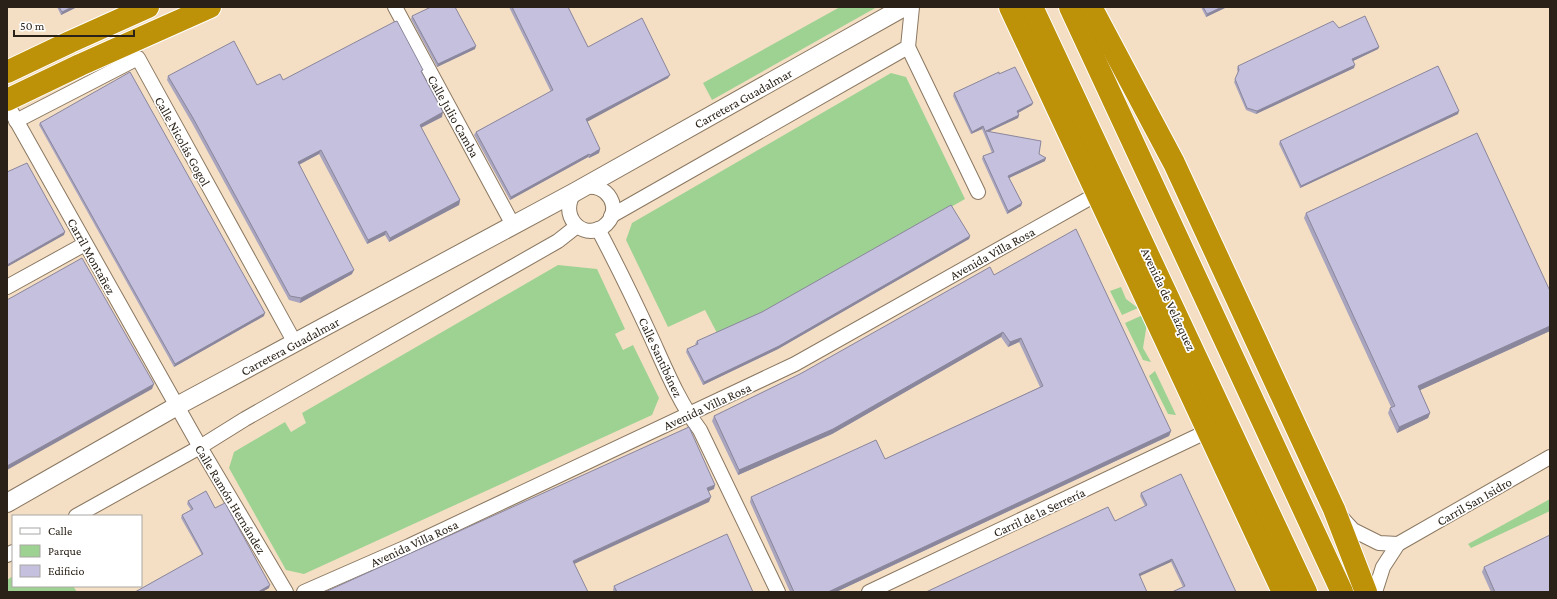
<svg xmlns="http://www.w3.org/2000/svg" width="1557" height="599" font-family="'Crimson Pro',serif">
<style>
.green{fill:#9ed292}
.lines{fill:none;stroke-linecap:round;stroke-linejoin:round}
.minor-casing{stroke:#8a7760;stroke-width:16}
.tertiary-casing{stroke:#8a7760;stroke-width:20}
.motorway-casing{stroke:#fff;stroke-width:24}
.minor{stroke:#fff;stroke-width:14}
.tertiary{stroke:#fff;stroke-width:18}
.motorway{stroke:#bd9108;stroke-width:22}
.wall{fill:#a9a5bf}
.shaded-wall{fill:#8a869b}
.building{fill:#c5c0de;stroke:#8a869b}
.labels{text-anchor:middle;stroke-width:3.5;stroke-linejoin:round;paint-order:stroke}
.street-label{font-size:13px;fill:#2a2218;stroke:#fff}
</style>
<rect width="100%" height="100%" fill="#f4dfc5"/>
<g class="green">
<polygon points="840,7 877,7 712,100 703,83"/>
<polygon points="891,73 906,77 965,199 761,315 718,335 705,310 668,327 626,240 632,223"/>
<polygon points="558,265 597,269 625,329 615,334 623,350 633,345 659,398 652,415 304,574 286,570 229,468 234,452 285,422 291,432 306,423 302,413"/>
<polygon points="1121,287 1126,299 1138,308 1122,315 1110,291"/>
<polygon points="1145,314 1147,323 1143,348 1151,362 1143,360 1125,323"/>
<polygon points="1155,371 1176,415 1168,414 1149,376"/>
<polygon points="1550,499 1550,511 1471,548 1468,544"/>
<polygon points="13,576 13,586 73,586 77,592 7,592 7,580"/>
</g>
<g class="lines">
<defs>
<g id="minor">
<polyline points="395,7 513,225"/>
<polyline points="908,47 978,192"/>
<polyline points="7,104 200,447 286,592"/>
<polyline points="16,121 138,58 295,343"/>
<path d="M575,192C558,214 581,241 603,227C625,211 608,180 582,188"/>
<polyline points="611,216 908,47 912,7"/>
<path d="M598,229C617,265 635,302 652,339C666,370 679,402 700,430L778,592"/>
<polyline points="7,287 85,244"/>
<polyline points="76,516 200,447 245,419 558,241 577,226"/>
<polyline points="1341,517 1353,530 1379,543 1398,544"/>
<polyline points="7,555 13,552"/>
<polyline points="304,592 409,546 795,364 1097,194"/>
<polyline points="869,592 1208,431"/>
<polyline points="1375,592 1383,567 1398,544 1550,457"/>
</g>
<polyline id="tertiary" points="7,503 177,406 575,192 904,7"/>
<g id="motorway">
<polyline points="1010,7 1283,592"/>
<polyline points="1032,7 1306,592"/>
<polyline points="1070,7 1342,592"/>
<polyline points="1091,7 1174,163 1334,509 1366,592"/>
<polyline points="7,72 70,42 148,7"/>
<polyline points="7,100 80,65 210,7"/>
</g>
</defs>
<use href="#minor" class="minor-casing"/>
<use href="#tertiary" class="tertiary-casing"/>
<use href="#motorway" class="motorway-casing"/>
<use href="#minor" class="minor"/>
<use href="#tertiary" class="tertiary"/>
<use href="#motorway" class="motorway"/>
</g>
<g class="wall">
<polygon points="57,7 77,7 61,15"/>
<polygon points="509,7 568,7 588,47 668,78 587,121 600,149 599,153 589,158 588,157 510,200 474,135 476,132 551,92"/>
<polygon points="1201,7 1227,7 1206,17"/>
<polygon points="412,16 475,49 437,67 411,19"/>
<polygon points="1339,28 1379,47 1378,49 1353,61 1354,68 1256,114 1246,110 1234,82 1238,73 1237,69 1238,66"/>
<polygon points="422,73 442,117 421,128 460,200 459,205 389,242 385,235 367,244 319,154 299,165 352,274 300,303 289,300 192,123 167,80 168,76 257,85 283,80"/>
<polygon points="999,74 1032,105 1018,113 1019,115 1018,118 989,131 1039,154 1045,161 1009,178 1022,203 1021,206 1007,214 982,159 983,156 992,153 982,129 971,134 953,96 954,93"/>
<polygon points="1458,114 1300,188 1279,144 1280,141"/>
<polygon points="40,123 264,316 174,367 39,125"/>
<polygon points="1306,213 1550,291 1550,331 1420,390 1430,413 1428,418 1397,433 1388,413 1390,408 1391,407 1304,218"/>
<polygon points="970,236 969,239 778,349 703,385 686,352 687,349 696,345 695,344 697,341"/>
<polygon points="994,275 1171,431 1169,436 836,592 790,592 750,502 751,497 885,459 1040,387 1019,342 1008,347 1001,337 832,434 738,475 712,421 714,416 800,374"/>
<polygon points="1141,493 1236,592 1183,587 1171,562 1115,521 1145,506 1140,496"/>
<polygon points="188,501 215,508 269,588 262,592 135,592 202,555 181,518 182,515 191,510 187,504"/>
<polygon points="1484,567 1550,592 1491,592 1482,572"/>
<polygon points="614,586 753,592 614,592 613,590"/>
</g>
<g class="shaded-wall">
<polygon points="72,7 77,7 61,15 62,12"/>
<polygon points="1222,7 1227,7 1206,17 1207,14"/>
<polygon points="476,46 475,49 437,67 438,64"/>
<polygon points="1379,47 1378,49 1351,62 1352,59"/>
<polygon points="1355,65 1354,68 1256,114 1257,111"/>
<polygon points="670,75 668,78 585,123 586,119"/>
<polygon points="1033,103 1032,105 1016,114 1017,111"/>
<polygon points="1459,111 1458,114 1300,188 1301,186"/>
<polygon points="443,112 442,117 418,129 420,125"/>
<polygon points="1019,115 1018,118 986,133 986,131"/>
<polygon points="983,126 982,129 971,134 972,132"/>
<polygon points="600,149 599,153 589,158 590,155"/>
<polygon points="321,150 319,154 296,166 298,162"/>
<polygon points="589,154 588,157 510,200 511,197"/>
<polygon points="1046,158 1045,161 1007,179 1008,176"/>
<polygon points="460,200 459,205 389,242 390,238"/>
<polygon points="1022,203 1021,206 1007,214 1008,211"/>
<polygon points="386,231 385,235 367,244 368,240"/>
<polygon points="65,232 64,235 7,267 7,265"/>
<polygon points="970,236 969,239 778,349 703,385 704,382"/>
<polygon points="354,270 352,274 300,303 301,298"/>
<polygon points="265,313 264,316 174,367 175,364"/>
<polygon points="1550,326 1550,331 1416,392 1418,386"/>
<polygon points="1003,332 1001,337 832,434 738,475 739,470"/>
<polygon points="1021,338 1019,342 1008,347 1010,342"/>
<polygon points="154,384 152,389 7,470 7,466"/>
<polygon points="1430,413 1428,418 1397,433 1399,427"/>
<polygon points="1171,431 1169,436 836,592 828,592"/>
<polygon points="715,485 714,489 705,493 707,488"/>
<polygon points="711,497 709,502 572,565 573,561"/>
<polygon points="1172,559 1171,562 1138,577 1139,574"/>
<polygon points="270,585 269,588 262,592 258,592"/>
</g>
<g class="building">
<polygon points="59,7 72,7 62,12"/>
<polygon points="431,7 455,7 476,46 438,64 412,16"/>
<polygon points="512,7 568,7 588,47 642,18 670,75 586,119 600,149 590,155 589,154 511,197 476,132 553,90"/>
<polygon points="1203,7 1222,7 1207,14"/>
<polygon points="1365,16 1379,47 1352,59 1355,65 1257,111 1247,108 1235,79 1239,70 1238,66 1333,21 1339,28"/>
<polygon points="397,21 423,70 421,71 443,112 420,125 460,200 390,238 386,231 368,240 321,150 298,162 354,270 301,298 290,296 193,118 168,76 234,41 257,85 280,74 283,80 394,22"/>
<polygon points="1438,66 1459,111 1301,186 1280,141"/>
<polygon points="1015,67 1033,103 1017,111 1019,115 986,131 1041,141 1039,154 1046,158 1008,176 1022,203 1008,211 983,156 994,152 983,126 972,132 954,93 999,72 999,74"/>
<polygon points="130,72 265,313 175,364 40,123"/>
<polygon points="1477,133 1550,291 1550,326 1418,386 1430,413 1399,427 1390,408 1395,406 1306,213"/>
<polygon points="27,163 65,232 7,265 7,172"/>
<polygon points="951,205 970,236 779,346 704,382 687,349 698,344 697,341 762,312"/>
<polygon points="1076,229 1171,431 828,592 794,592 751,497 876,440 885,459 1043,386 1021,338 1010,342 1003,332 833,429 739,470 714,416 800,374 990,267 994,275"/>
<polygon points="82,258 154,384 7,466 7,300"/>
<polygon points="689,427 715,485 707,488 711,497 573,561 588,592 325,592"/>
<polygon points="1181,474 1236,592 1172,592 1185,586 1172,559 1139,574 1147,592 926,592 1108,507 1115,521 1147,505 1141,493"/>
<polygon points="206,491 215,508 225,503 270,585 258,592 135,592 203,554 182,515 193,509 188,501"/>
<polygon points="727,534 753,592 617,592 614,586"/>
<polygon points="1550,535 1550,592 1495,592 1484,567"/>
</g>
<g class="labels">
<g class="street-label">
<text transform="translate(743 98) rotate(-29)" y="5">Carretera Guadalmar</text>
<text transform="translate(454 116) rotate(61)" y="5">Calle Julio Camba</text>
<text transform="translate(183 141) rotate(61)" y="5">Calle Nicolás Gogol</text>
<text transform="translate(992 253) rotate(-29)" y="5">Avenida Villa Rosa</text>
<text transform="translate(92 256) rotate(61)" y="5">Carril Montañez</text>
<text transform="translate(1169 299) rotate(65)" y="5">Avenida de Velázquez</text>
<text transform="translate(290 346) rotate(-28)" y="5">Carretera Guadalmar</text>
<text transform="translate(661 357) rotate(65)" y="5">Calle Santibánez</text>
<text transform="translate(707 406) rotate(-25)" y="5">Avenida Villa Rosa</text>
<text transform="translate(231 499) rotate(59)" y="5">Calle Ramón Hernández</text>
<text transform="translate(1474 501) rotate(-30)" y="5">Carril San Isidro</text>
<text transform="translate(1039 512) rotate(-25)" y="5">Carril de la Serrería</text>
<text transform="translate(414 543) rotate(-25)" y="5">Avenida Villa Rosa</text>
</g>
</g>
<rect width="1557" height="599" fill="none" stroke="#2a2218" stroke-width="16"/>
<rect x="12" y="515" width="130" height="72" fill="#ffffff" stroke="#aaa7a3"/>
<rect x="20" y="528" width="20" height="6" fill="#ffffff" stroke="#aaa7a3"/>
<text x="48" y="535" font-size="12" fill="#2a2218">Calle</text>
<rect x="20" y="545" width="20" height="12" fill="#9ed292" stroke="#aaa7a3"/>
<text x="48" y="555" font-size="12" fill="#2a2218">Parque</text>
<rect x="20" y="565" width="20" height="12" fill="#c5c0de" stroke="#aaa7a3"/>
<text x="48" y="575" font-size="12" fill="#2a2218">Edificio</text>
<path d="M14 30v6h120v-6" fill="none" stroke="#2a2218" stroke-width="2"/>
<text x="20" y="30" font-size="12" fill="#2a2218" stroke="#ffffff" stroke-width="3" paint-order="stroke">50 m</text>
</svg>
